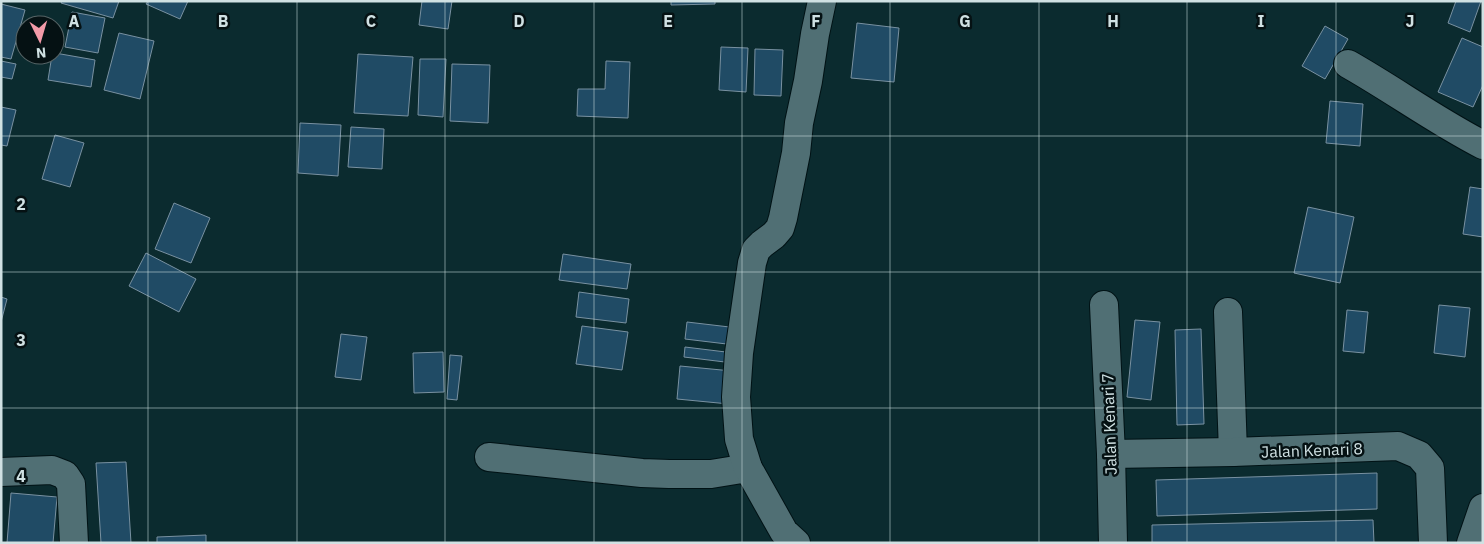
<svg xmlns="http://www.w3.org/2000/svg" width="1484" height="544" font-family="'IBM Plex Sans',sans-serif">
<style>
.building{fill:#204b65;stroke:#7991a1}
.lines{fill:none;stroke-linecap:round;stroke-linejoin:round}
.minor-casing{stroke:#001215;stroke-width:30}
.minor{stroke:#506f74;stroke-width:28}
.grid{fill:none;stroke:#d0e1e3;stroke-width:1;stroke-opacity:0.55}
.labels{text-anchor:middle;stroke-width:5;stroke-linejoin:round;paint-order:stroke}
.street-label{font-size:16px;fill:#d0e1e3;stroke:#051113}
.grid-label{font-size:16px;text-anchor:middle;font-weight:bold;fill:#d0e1e3;stroke:#051113;stroke-width:5;stroke-linejoin:round;paint-order:stroke}
</style>
<rect width="100%" height="100%" fill="#0b2b2f"/>
<g class="building">
<polygon points="62,1 119,1 113,18 61,3"/>
<polygon points="148,1 188,1 180,19 146,4"/>
<polygon points="422,1 452,1 448,29 419,25"/>
<polygon points="671,1 715,1 715,4 671,5"/>
<polygon points="1456,1 1481,1 1470,32 1448,23"/>
<polygon points="1,4 25,10 11,59 1,57"/>
<polygon points="72,12 105,18 98,53 65,47"/>
<polygon points="857,23 899,28 894,82 851,78"/>
<polygon points="1325,26 1348,39 1325,79 1302,66"/>
<polygon points="119,33 154,41 140,99 104,90"/>
<polygon points="1462,38 1483,47 1483,85 1473,107 1438,92"/>
<polygon points="721,47 748,48 746,92 719,90"/>
<polygon points="755,49 783,50 781,96 754,95"/>
<polygon points="55,53 95,60 91,87 48,80 52,55 55,55"/>
<polygon points="358,54 413,57 408,116 354,113"/>
<polygon points="420,59 446,59 443,117 418,115"/>
<polygon points="1,61 16,64 12,79 1,77"/>
<polygon points="606,61 630,62 628,118 577,116 578,89 605,89"/>
<polygon points="452,64 490,65 488,123 450,121"/>
<polygon points="1330,101 1363,104 1360,146 1326,143"/>
<polygon points="1,107 16,110 7,146 1,145"/>
<polygon points="300,123 341,125 338,176 298,173"/>
<polygon points="351,127 384,129 382,169 348,167"/>
<polygon points="55,135 84,143 70,187 42,179"/>
<polygon points="1470,187 1483,189 1483,237 1463,234"/>
<polygon points="174,203 210,218 191,263 155,249"/>
<polygon points="1308,207 1354,217 1340,283 1294,273"/>
<polygon points="146,253 196,279 179,312 129,286"/>
<polygon points="563,254 631,264 627,289 559,280"/>
<polygon points="579,292 629,299 626,323 576,317"/>
<polygon points="1,297 7,299 1,322"/>
<polygon points="1439,305 1470,308 1465,357 1434,353"/>
<polygon points="1347,310 1368,312 1364,353 1343,351"/>
<polygon points="1135,320 1160,322 1151,400 1127,397"/>
<polygon points="687,322 738,328 735,345 685,339"/>
<polygon points="582,326 628,332 622,370 576,364"/>
<polygon points="1201,329 1204,424 1177,425 1175,330"/>
<polygon points="341,334 367,337 361,380 335,377"/>
<polygon points="685,347 734,353 733,363 684,357"/>
<polygon points="443,352 444,392 414,393 413,353"/>
<polygon points="450,355 462,356 457,400 447,399"/>
<polygon points="680,366 732,371 729,404 677,399"/>
<polygon points="126,462 131,543 101,543 96,463"/>
<polygon points="1377,473 1377,509 1157,516 1156,480"/>
<polygon points="11,493 57,497 53,543 7,543"/>
<polygon points="1373,520 1374,543 1152,543 1152,525"/>
<polygon points="206,535 206,543 157,543 157,537"/>
</g>
<g class="lines">
<defs>
<g id="minor">
<path d="M1348,64C1394,90 1436,121 1483,145"/>
<polyline points="1104,305 1111,454 1113,543"/>
<polyline points="1228,312 1233,452"/>
<polyline points="1111,454 1233,452 1398,446 1419,455 1430,468 1433,543"/>
<polyline points="489,457 642,473 669,474 711,474 748,468"/>
<polyline points="1,472 52,470 65,475 71,484 74,543"/>
<polyline points="796,543 784,532 748,468 739,439 736,397 739,353 752,263 756,250 762,244 774,235 780,228 783,218 796,153 799,123 808,81 815,34 822,1"/>
<polyline points="1471,543 1483,508"/>
</g>
</defs>
<use href="#minor" class="minor-casing"/>
<use href="#minor" class="minor"/>
</g>
<path class="grid" d="M148,1V543M297,1V543M445,1V543M594,1V543M742,1V543M890,1V543M1039,1V543M1187,1V543M1336,1V543M1,136H1483M1,272H1483M1,408H1483"/>
<g class="labels">
<g class="street-label">
<text transform="translate(1109 424) rotate(-92)" y="6">Jalan Kenari 7</text>
<text transform="translate(1312 450) rotate(-2)" y="6">Jalan Kenari 8</text>
</g>
</g>
<g class="grid-label">
<text x="74" y="27">A</text>
<text x="223" y="27">B</text>
<text x="371" y="27">C</text>
<text x="519" y="27">D</text>
<text x="668" y="27">E</text>
<text x="816" y="27">F</text>
<text x="965" y="27">G</text>
<text x="1113" y="27">H</text>
<text x="1261" y="27">I</text>
<text x="1410" y="27">J</text>
<text x="21" y="210">2</text>
<text x="21" y="346">3</text>
<text x="21" y="482">4</text>
</g>
<rect width="1484" height="544" fill="none" stroke="#d0e1e3" stroke-width="5"/>
<g transform="translate(40 40) rotate(175)"><circle r="24" fill="#051113" stroke="#566466"/>
<path d="M0-4L9 19L0 12L-9 19Z" fill="#f39aa8"/>
<text y="-8" font-size="14" font-weight="bold" text-anchor="middle" fill="#d0e1e3">N</text>
</g>
</svg>
